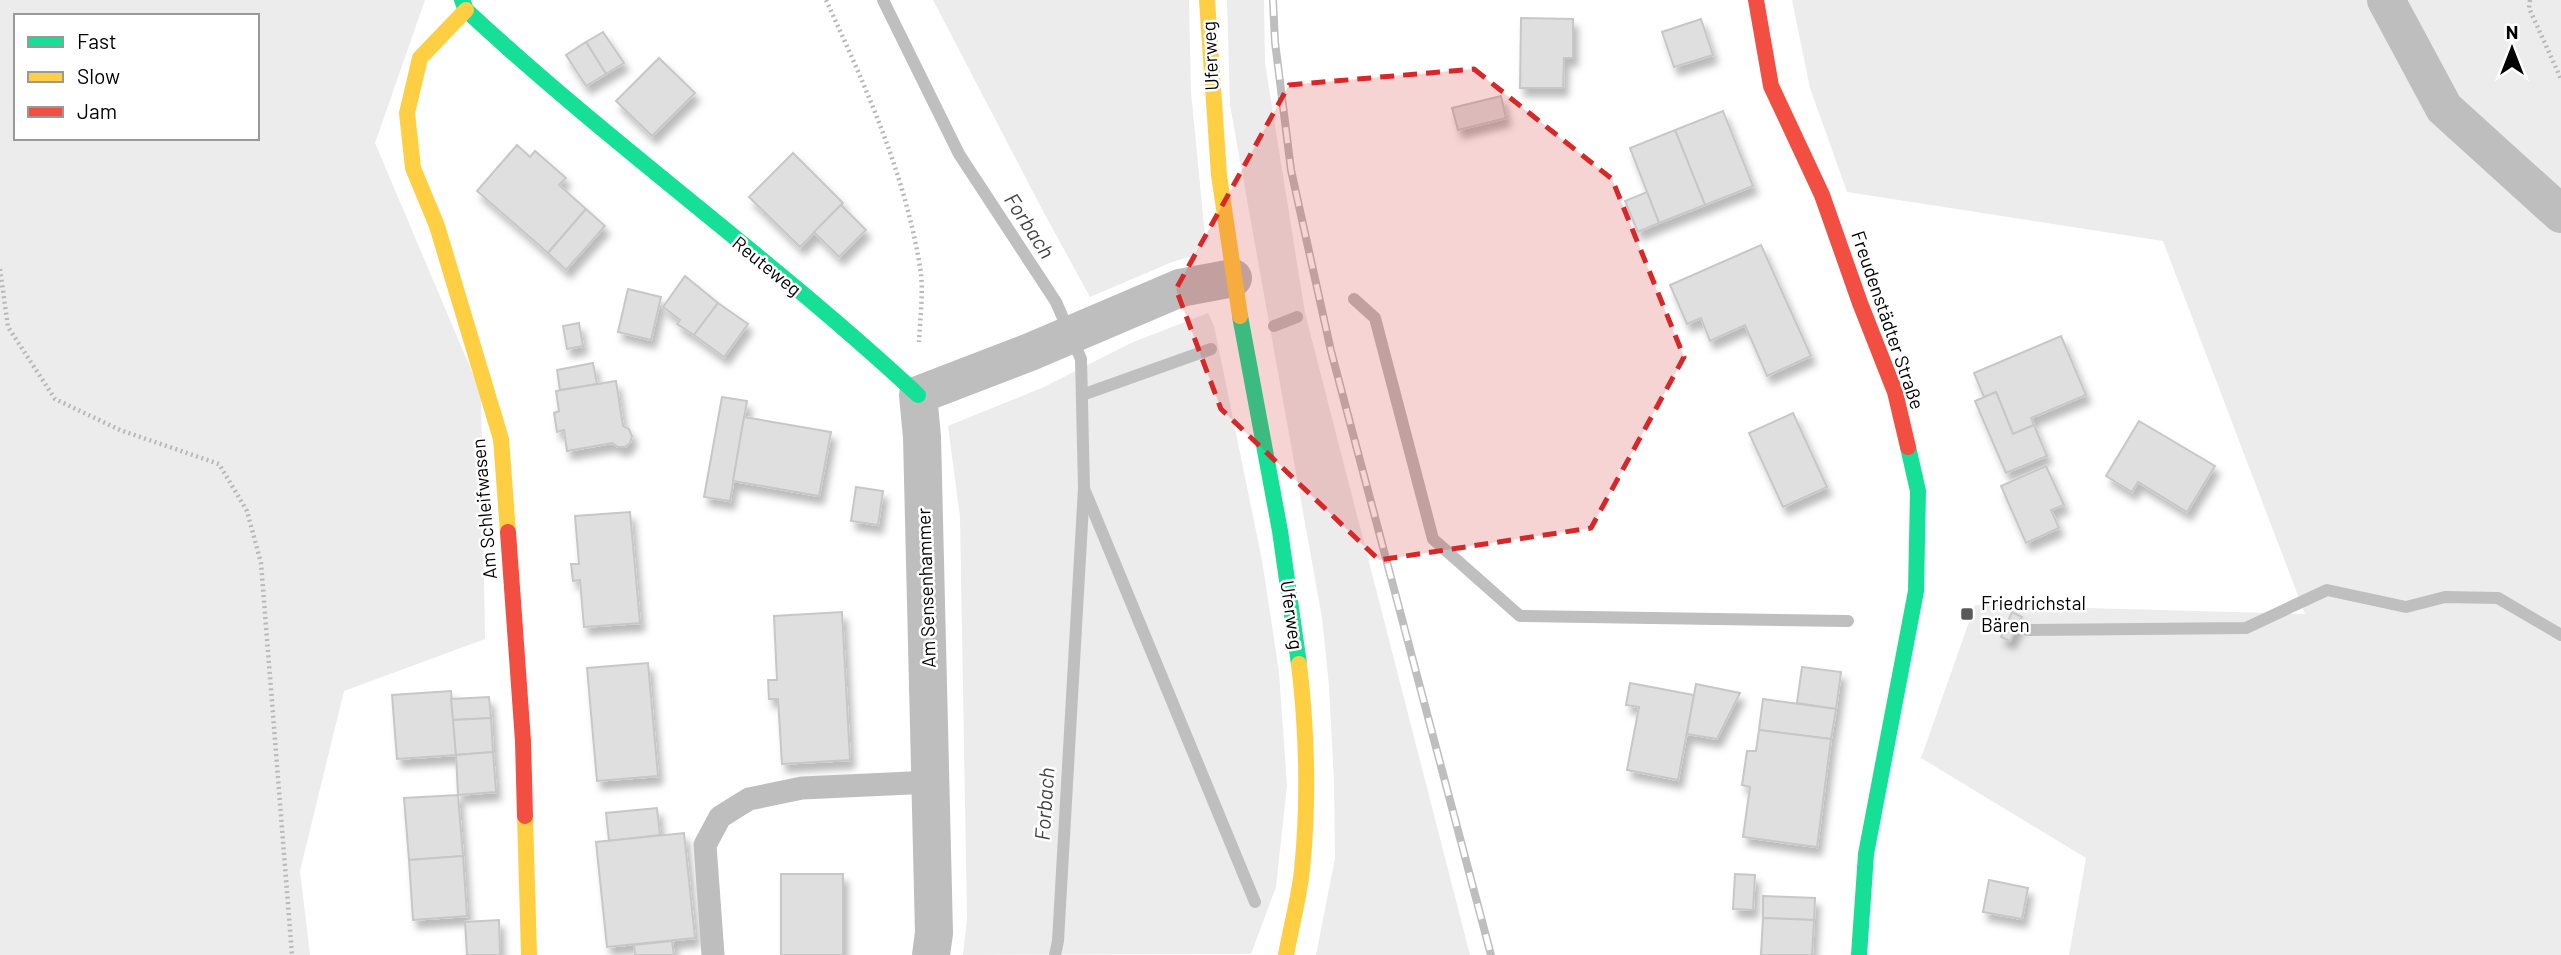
<svg xmlns="http://www.w3.org/2000/svg" width="2561" height="955" font-family="Barlow,sans-serif">
<style>
.green{fill:#ececec;fill-rule:evenodd}
.lines{fill:none;stroke-linecap:round;stroke-linejoin:round}
.stream{stroke:#bfbfbf;stroke-width:12}
.building{fill:#dfdfdf;stroke:#c7c7c7;stroke-width:2;filter:url(#shadow)}
.path{stroke:#b9b9b9;stroke-width:4.5;stroke-dasharray:2 3.5;stroke-linecap:butt}
.lane{stroke:#bebebe;stroke-width:23}
.street{stroke:#bebebe;stroke-width:38}
.fast{stroke:#16e098;stroke-width:16}
.slow{stroke:#ffcf43;stroke-width:16}
.jam{stroke:#f24e42;stroke-width:16}
.rail-casing{stroke:#bebebe;stroke-width:8}
.rail{stroke:#fff;stroke-width:5;stroke-dasharray:16;stroke-linecap:butt}
.marked{fill:#d62828;fill-opacity:0.2;stroke:#d62828;stroke-width:5;stroke-dasharray:14 9;stroke-linejoin:round}
.poi-dot{fill:#595959;stroke:#fff;stroke-width:2.5}
.labels{text-anchor:middle;stroke-width:5;stroke-linejoin:round;paint-order:stroke}
.street-label{font-size:19px;fill:#000;stroke:#fff}
.poi-label{font-size:19px;fill:#000;stroke:#fff;text-anchor:start}
.water-label{font-size:21px;font-style:italic;fill:#444;stroke:#fff}
</style>
<defs>
<filter id="shadow"><feDropShadow dx="4.5" dy="8" stdDeviation="3.5" flood-color="#0004"/></filter>
</defs>
<rect width="100%" height="100%" fill="#fff"/>
<g class="green">
<path d="M0,0H425L375,143L481,393L485,639L344,691L300,871L310,955H0ZM16,16H257V138H16Z"/>
<polygon points="933,0 1189,0 1191,92 1205,236 1196,255 1172,262 1090,297 1043,211"/>
<polygon points="1227,0 1264,0 1265,63 1305,313 1470,955 1316,955 1335,858 1334,782 1329,686 1322,618 1230,105"/>
<polygon points="1792,0 2561,0 2561,955 2069,955 2086,858 1921,758 1975,605 2305,614 2163,241 1847,192 1810,88"/>
<polygon points="1208,313 1214,326 1262,560 1279,672 1287,785 1276,887 1251,954 963,955 967,918 960,517 948,426 1044,387 1131,343"/>
</g>
<g class="lines">
<g class="stream">
<polyline points="883,0 959,154 1056,302 1081,359 1084,488 1058,941 1055,955"/>
<polyline points="1354,299 1375,318 1433,539 1520,616 1848,621"/>
<polyline points="1274,326 1297,317"/>
<polyline points="1082,395 1211,349"/>
<polyline points="1085,491 1255,902"/>
<polyline points="2028,630 2246,628 2327,590 2406,607 2445,597 2498,598 2561,635"/>
</g>
</g>
<g class="building">
<polygon points="1521,18 1573,19 1573,58 1564,58 1563,88 1520,88"/>
<polygon points="1701,19 1713,55 1674,67 1662,32"/>
<polygon points="603,32 624,63 606,74 586,42"/>
<polygon points="586,42 606,74 586,86 566,55"/>
<polygon points="659,58 695,93 652,136 616,101"/>
<polygon points="1501,96 1506,118 1458,130 1452,108"/>
<polygon points="1723,111 1753,186 1705,205 1675,130"/>
<polygon points="1675,130 1705,205 1659,223 1630,148"/>
<polygon points="517,145 530,157 535,151 566,178 559,185 586,209 548,253 477,191"/>
<polygon points="793,153 843,203 800,247 749,197"/>
<polygon points="1647,192 1659,223 1638,232 1625,201"/>
<polygon points="841,205 866,230 839,257 814,232"/>
<polygon points="586,209 605,226 566,270 548,253"/>
<polygon points="1761,245 1811,356 1767,376 1745,325 1710,341 1701,318 1687,324 1670,285"/>
<polygon points="685,276 718,303 694,335 677,324 680,320 663,307"/>
<polygon points="628,289 661,297 651,340 618,332"/>
<polygon points="718,303 748,324 724,357 694,335"/>
<polygon points="579,323 583,346 567,349 563,326"/>
<polygon points="2061,336 2086,395 2031,418 2034,425 2013,434 1996,392 1984,397 1974,373"/>
<polygon points="593,363 597,384 560,390 557,370"/>
<polygon points="616,381 623,426 629,429 632,436 630,443 625,447 618,447 612,443 567,451 564,430 557,432 554,413 559,411 556,391"/>
<polygon points="1996,392 2013,434 2034,425 2047,456 2006,473 1975,401"/>
<polygon points="722,397 747,401 730,501 704,497"/>
<polygon points="1793,413 1827,487 1783,507 1749,433"/>
<polygon points="744,417 831,432 819,496 733,481"/>
<polygon points="2139,421 2215,466 2187,512 2138,482 2132,492 2106,476"/>
<polygon points="2046,466 2064,505 2051,510 2059,528 2026,543 2001,486"/>
<polygon points="856,487 883,491 878,525 851,521"/>
<polygon points="630,512 640,623 584,627 580,580 573,581 571,564 579,564 575,516"/>
<polygon points="842,612 850,760 782,764 778,699 769,699 768,680 777,680 774,616"/>
<polygon points="2012,612 2022,617 2010,641 2001,637"/>
<polygon points="648,663 658,776 597,781 587,668"/>
<polygon points="1802,667 1841,672 1836,709 1797,703"/>
<polygon points="1630,683 1694,695 1678,780 1627,770 1639,707 1626,705"/>
<polygon points="1696,684 1740,693 1717,739 1687,734"/>
<polygon points="451,691 456,755 397,759 392,695"/>
<polygon points="489,697 491,718 453,720 451,699"/>
<polygon points="1763,699 1836,709 1831,739 1759,730"/>
<polygon points="491,718 493,752 456,755 453,720"/>
<polygon points="1759,730 1831,739 1817,847 1743,837 1750,787 1742,785 1747,751 1756,751"/>
<polygon points="493,752 496,792 458,795 456,755"/>
<polygon points="458,795 463,856 409,860 404,798"/>
<polygon points="657,808 660,835 609,841 606,813"/>
<polygon points="684,833 695,938 607,947 596,842"/>
<polygon points="463,856 467,916 413,920 409,860"/>
<rect x="781" y="874" width="62" height="81"/>
<polygon points="1735,874 1755,875 1753,910 1733,909"/>
<polygon points="1989,880 2028,888 2022,919 1983,912"/>
<polygon points="1763,896 1815,898 1814,920 1763,918"/>
<polygon points="1763,918 1814,920 1812,955 1761,955"/>
<polygon points="499,920 500,955 467,955 465,922"/>
<polygon points="672,941 674,955 635,955 634,945"/>
</g>
<g class="lines">
<g class="path">
<path d="M826,0C865,85 905,174 920,267C924,290 920,318 919,342"/>
<polyline points="2530,0 2529,8 2561,79"/>
<polyline points="0,269 8,327 55,399 120,430 219,464 247,511 261,563 292,955"/>
</g>
<polyline class="lane" points="713,955 705,845 720,817 749,799 802,788 932,782"/>
<g class="street">
<polyline points="2386,0 2444,108 2561,214"/>
<polyline points="931,955 934,933 922,437 918,395 1030,352 1180,288 1233,278"/>
</g>
<g class="fast">
<path d="M462,0L466,10C611,145 773,260 918,395"/>
<polyline points="1240,316 1280,531 1299,664"/>
<polyline points="1859,955 1866,854 1916,591 1918,491 1908,447"/>
</g>
<g class="slow">
<polyline points="1207,0 1219,175 1240,316"/>
<polyline points="466,10 420,58 407,113 413,168 437,226 501,439 508,532"/>
<polyline points="525,816 529,955"/>
<path d="M1286,955C1291,927 1299,898 1302,870C1309,801 1307,732 1299,664"/>
</g>
<g class="jam">
<polyline points="1756,0 1771,86 1822,195 1860,303 1895,392 1908,447"/>
<polyline points="508,532 523,741 525,816"/>
</g>
<defs>
<polyline id="rail" points="1273,0 1275,42 1291,170 1331,351 1491,955"/>
</defs>
<use href="#rail" class="rail-casing"/>
<use href="#rail" class="rail"/>
</g>
<path class="marked" d="M1474,69L1612,179L1684,357L1591,528L1379,560L1221,409L1176,289L1289,85Z"/>
<rect class="poi-dot" x="1960" y="607" width="14" height="14" rx="3.5"/>
<g class="labels">
<g class="street-label">
<text transform="translate(1210 56) rotate(-93)" y="7">Uferweg</text>
<text transform="translate(767 266) rotate(39)" y="7">Reuteweg</text>
<text transform="translate(1888 320) rotate(71)" y="7">Freudenstädter Straße</text>
<text transform="translate(484 509) rotate(-95)" y="7">Am Schleifwasen</text>
<text transform="translate(926 588) rotate(-92)" y="7">Am Sensenhammer</text>
<text transform="translate(1292 615) rotate(82)" y="7">Uferweg</text>
</g>
<g class="poi-label">
<text x="1981" y="610">Friedrichstal<tspan x="1981" dy="22">Bären</tspan></text>
</g>
<g class="water-label">
<text transform="translate(1029 226) rotate(57)" y="7">Forbach</text>
<text transform="translate(1045 804) rotate(-86)" y="7">Forbach</text>
</g>
</g>
<rect x="14" y="14" width="245" height="126" fill="#ffffff" stroke="#999999" stroke-width="2"/>
<rect x="28" y="37" width="35" height="10" fill="#16e098" stroke="#999999" stroke-width="2"/>
<text x="77" y="49" font-size="21" fill="#000000">Fast</text>
<rect x="28" y="72" width="35" height="10" fill="#ffcf43" stroke="#999999" stroke-width="2"/>
<text x="77" y="84" font-size="21" fill="#000000">Slow</text>
<rect x="28" y="107" width="35" height="10" fill="#f24e42" stroke="#999999" stroke-width="2"/>
<text x="77" y="119" font-size="21" fill="#000000">Jam</text>
<g transform="translate(2512 49)" stroke="#ffffff" stroke-width="5" paint-order="stroke">
<path d="M0-5L12 26L0 18L-12 26Z" fill="#000000"/>
<text y="-10" font-size="19" font-weight="bold" text-anchor="middle" fill="#000000">N</text>
</g>
</svg>
